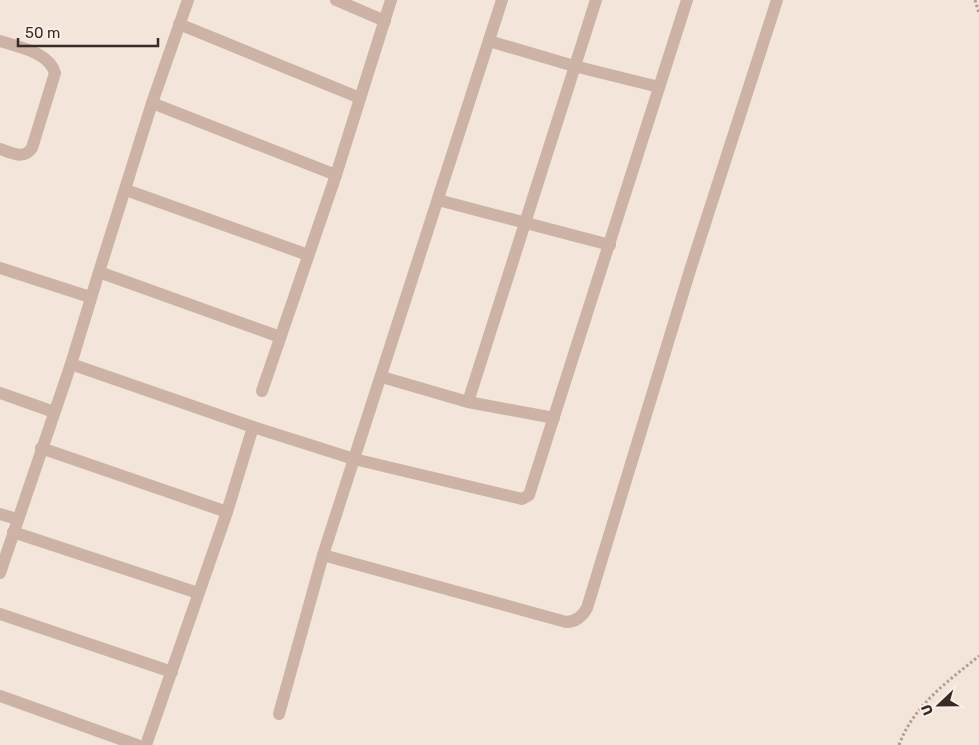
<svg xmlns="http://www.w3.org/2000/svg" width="979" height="745" font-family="Rubik,sans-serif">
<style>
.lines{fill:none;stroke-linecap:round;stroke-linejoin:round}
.path{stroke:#b89d8f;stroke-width:3;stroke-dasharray:2.5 2.5;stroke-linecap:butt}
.minor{stroke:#ccb3a5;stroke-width:12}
</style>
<rect width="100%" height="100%" fill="#f3e5da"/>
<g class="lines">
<g class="path">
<polyline points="975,0 979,13"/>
<path d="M899,745C914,705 947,682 979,656"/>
</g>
<g class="minor">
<polyline points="188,0 152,103 99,272 280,337"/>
<polyline points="336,0 385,21"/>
<polyline points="179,24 360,98"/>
<path d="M0,41C18,47 49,52 55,73L32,148C24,160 12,153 0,149"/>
<polyline points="489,41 574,66 659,87"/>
<polyline points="152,103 336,175"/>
<polyline points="126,190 308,255"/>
<polyline points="438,200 610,245"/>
<polyline points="0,268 90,297"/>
<polyline points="71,364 99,272"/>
<polyline points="382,377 468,402 554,418"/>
<polyline points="262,391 336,175 391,0"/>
<polyline points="0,393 54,412"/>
<polyline points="468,402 596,0"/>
<polyline points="41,448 227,512"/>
<polyline points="0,514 17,519"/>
<polyline points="13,532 198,593"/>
<path d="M323,555L566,622C576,622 582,617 587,608L691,267L777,0"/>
<polyline points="0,573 71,364 253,427 354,459 522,499 529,495 687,0"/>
<polyline points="0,614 172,672"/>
<polyline points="0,696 137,745"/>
<polyline points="279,714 323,555 502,0"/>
<polyline points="146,745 227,512 253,427"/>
</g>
</g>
<g transform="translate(939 705) rotate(248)" stroke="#faefe6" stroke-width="4" paint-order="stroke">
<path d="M0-4L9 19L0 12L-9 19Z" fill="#372a27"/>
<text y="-8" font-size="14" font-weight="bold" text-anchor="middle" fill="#372a27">U</text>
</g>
<path d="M18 38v8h140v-8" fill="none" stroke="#372a27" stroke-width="2.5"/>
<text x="25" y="38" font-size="15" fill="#372a27" stroke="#faefe6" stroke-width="4" paint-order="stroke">50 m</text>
</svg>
